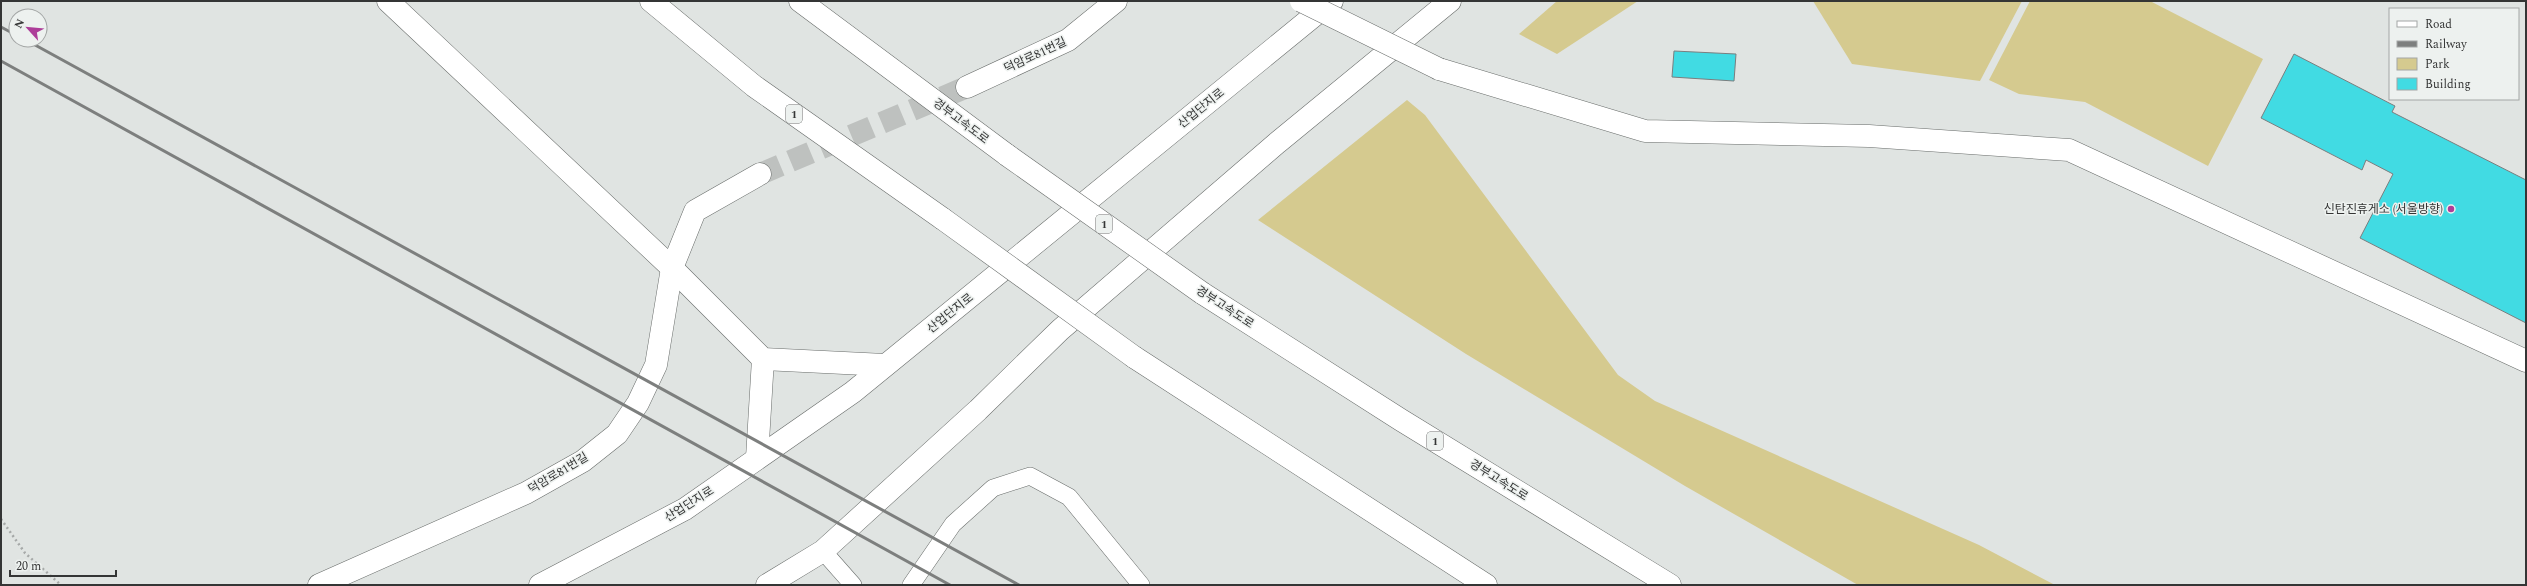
<svg xmlns="http://www.w3.org/2000/svg" width="2527" height="586" font-family="Spectral,'Noto Sans KR',serif">
<style>
.green{fill:#d5ca8f}
.building{fill:#41dbe3;stroke:#7a7e7f}
.lines{fill:none;stroke-linecap:round;stroke-linejoin:round}
.street-tunnel{stroke:#bec1bf;stroke-width:22;stroke-dasharray:22 11;stroke-linecap:butt}
.lane-casing{stroke:#686c6a;stroke-width:18}
.street-casing{stroke:#686c6a;stroke-width:23}
.secondary-casing{stroke:#686c6a;stroke-width:23}
.highway-casing{stroke:#686c6a;stroke-width:23}
.path{stroke:#a6a9a8;stroke-width:2.5;stroke-dasharray:2 3;stroke-linecap:butt}
.lane{stroke:#fff;stroke-width:17}
.street{stroke:#fff;stroke-width:22}
.secondary{stroke:#fff;stroke-width:22}
.highway{stroke:#fff;stroke-width:22}
.rail{stroke:#7d7f7e;stroke-width:3}
.highway-bridge-casing{stroke:#686c6a;stroke-width:23;stroke-linecap:butt}
.highway-bridge{stroke:#fff;stroke-width:22}
.poi-dot{fill:#ad3d99;stroke:#edf1ef;stroke-width:1.5}
.labels{text-anchor:middle;stroke-width:3;stroke-linejoin:round;paint-order:stroke}
.shield{fill:#edf1ef;stroke:#6c6d6d;stroke-width:1}
.shield-label{font-size:11px;font-weight:bold;fill:#343535}
.street-label{font-size:12px;fill:#343535;stroke:#edf1ef}
.poi-label{font-size:12px;fill:#343535;stroke:#edf1ef;text-anchor:end}
</style>
<rect width="100%" height="100%" fill="#e0e4e2"/>
<g class="green">
<polygon points="1557,1 1638,1 1557,54 1519,34"/>
<polygon points="1813,1 2022,1 1980,81 1852,64"/>
<polygon points="2030,1 2150,1 2263,59 2208,166 2085,102 2019,94 1989,80"/>
<polygon points="1407,100 1425,115 1618,375 1655,401 1979,545 2055,585 1858,585 1685,486 1466,354 1258,220"/>
</g>
<g class="building">
<polygon points="1674,51 1736,54 1734,81 1672,77"/>
<polygon points="2294,54 2395,106 2392,112 2526,180 2526,323 2360,238 2393,174 2366,160 2362,170 2261,118"/>
</g>
<g class="lines">
<polyline class="street-tunnel" points="760,174 967,87"/>
<defs>
<g id="lane">
<polyline points="823,551 853,585"/>
<polyline points="911,585 953,524 993,488 1030,476 1069,497 1141,585"/>
</g>
<g id="street">
<polyline points="388,1 672,268 763,359 885,365"/>
<polyline points="967,87 1068,40 1116,1"/>
<polyline points="757,458 763,359"/>
<polyline points="319,585 526,493 583,461 617,434 638,403 656,365 672,268 695,211 760,174"/>
</g>
<g id="secondary">
<polyline points="540,585 685,509 853,392 1332,1"/>
<polyline points="767,585 823,551 978,410 1060,330 1277,143 1450,1"/>
</g>
<g id="highway">
<polyline points="651,1 754,86 943,219"/>
<polyline points="800,1 1007,155"/>
<polyline points="1439,69 1645,131 1869,136 2069,150 2526,361"/>
<polyline points="1202,293 1401,420 1670,585"/>
<polyline points="1134,357 1486,585"/>
</g>
</defs>
<use href="#lane" class="lane-casing"/>
<use href="#street" class="street-casing"/>
<use href="#secondary" class="secondary-casing"/>
<use href="#highway" class="highway-casing"/>
<polyline class="path" points="1,519 25,553 61,585"/>
<use href="#lane" class="lane"/>
<use href="#street" class="street"/>
<use href="#secondary" class="secondary"/>
<use href="#highway" class="highway"/>
<g class="rail">
<polyline points="1,27 16,35"/>
<polyline points="26,40 1019,585"/>
<polyline points="1,61 950,585"/>
</g>
<defs>
<g id="highway-bridge">
<polyline points="1301,1 1439,69"/>
<polyline points="1007,155 1202,293"/>
<polyline points="943,219 1134,357"/>
</g>
</defs>
<use href="#highway-bridge" class="highway-bridge-casing"/>
<use href="#highway-bridge" class="highway-bridge"/>
</g>
<circle class="poi-dot" cx="2451" cy="209" r="4"/>
<g class="labels">
<g class="shield">
<rect x="786" y="105" width="16" height="18" rx="3"/>
<rect x="1096" y="215" width="16" height="18" rx="3"/>
<rect x="1427" y="432" width="16" height="18" rx="3"/>
</g>
<g class="shield-label">
<text x="794" y="118">1</text>
<text x="1104" y="228">1</text>
<text x="1435" y="445">1</text>
</g>
<g class="street-label">
<text transform="translate(1035 55) rotate(-25)" y="4">덕암로81번길</text>
<text transform="translate(1201 108) rotate(-39)" y="4">산업단지로</text>
<text transform="translate(961 121) rotate(37)" y="4">경부고속도로</text>
<text transform="translate(1225 307) rotate(33)" y="4">경부고속도로</text>
<text transform="translate(950 313) rotate(-39)" y="4">산업단지로</text>
<text transform="translate(558 473) rotate(-31)" y="4">덕암로81번길</text>
<text transform="translate(1499 480) rotate(32)" y="4">경부고속도로</text>
<text transform="translate(689 504) rotate(-32)" y="4">산업단지로</text>
</g>
<g class="poi-label">
<text x="2443" y="213">신탄진휴게소 (서울방향)</text>
</g>
</g>
<rect width="2527" height="586" fill="none" stroke="#343535" stroke-width="4"/>
<rect x="2389" y="8" width="130" height="92" fill="#edf1ef" stroke="#a3a6a5"/>
<rect x="2397" y="21" width="20" height="6" fill="#ffffff" stroke="#a3a6a5"/>
<text x="2425" y="28" font-size="12" fill="#343535">Road</text>
<rect x="2397" y="41" width="20" height="6" fill="#7d7f7e" stroke="#a3a6a5"/>
<text x="2425" y="48" font-size="12" fill="#343535">Railway</text>
<rect x="2397" y="58" width="20" height="12" fill="#d5ca8f" stroke="#a3a6a5"/>
<text x="2425" y="68" font-size="12" fill="#343535">Park</text>
<rect x="2397" y="78" width="20" height="12" fill="#41dbe3" stroke="#a3a6a5"/>
<text x="2425" y="88" font-size="12" fill="#343535">Building</text>
<g transform="translate(28 28) rotate(297)"><circle r="19" fill="#edf1ef" stroke="#a3a6a5"/>
<path d="M0-3L7 15L0 10L-7 15Z" fill="#ad3d99"/>
<text y="-6" font-size="11" font-weight="bold" text-anchor="middle" fill="#343535">N</text>
</g>
<path d="M10 570v6h106v-6" fill="none" stroke="#343535" stroke-width="2"/>
<text x="16" y="570" font-size="12" fill="#343535" stroke="#edf1ef" stroke-width="3" paint-order="stroke">20 m</text>
</svg>
